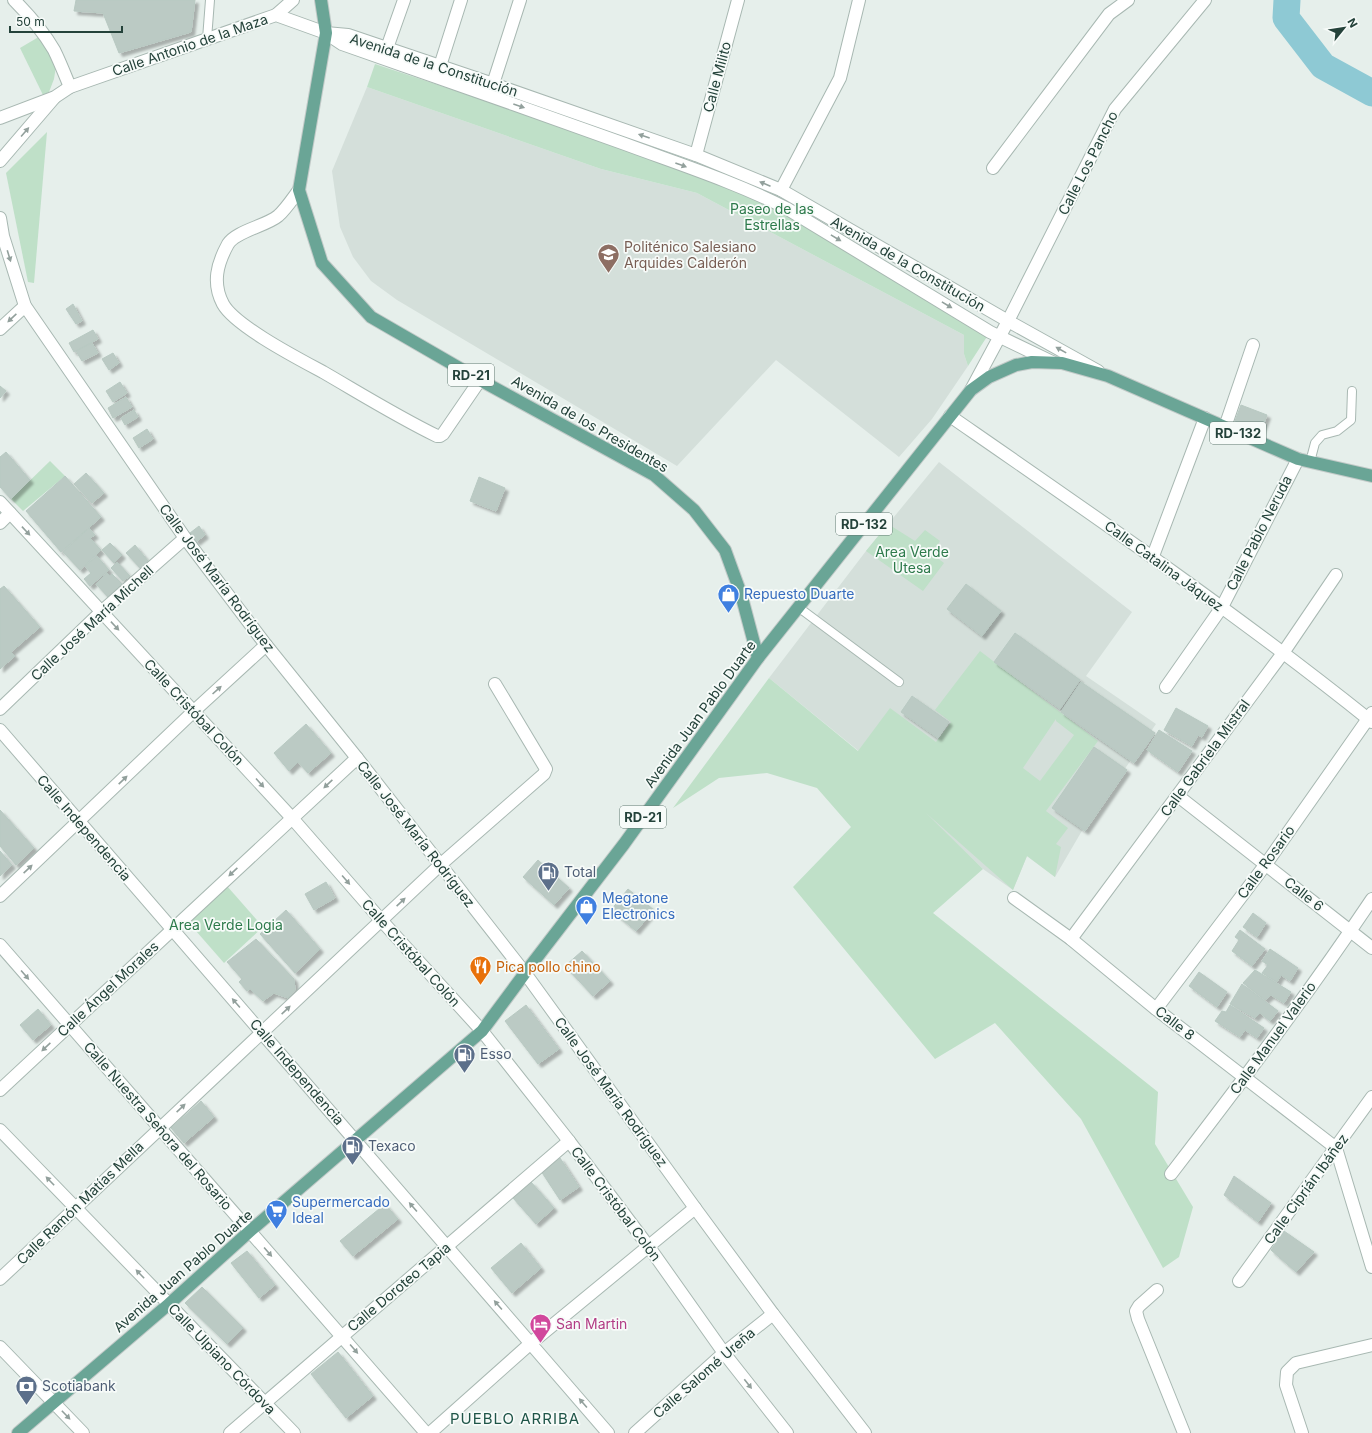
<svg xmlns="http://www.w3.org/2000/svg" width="1372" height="1433" font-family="Inter,sans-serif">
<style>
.built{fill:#d4dfda}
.green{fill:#bfe0c8;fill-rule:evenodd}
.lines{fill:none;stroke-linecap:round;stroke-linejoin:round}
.river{stroke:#8ec9d4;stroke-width:27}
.building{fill:#bbcac4;stroke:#b8c9c2;filter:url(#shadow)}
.lane-casing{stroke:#a8b8b2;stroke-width:10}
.street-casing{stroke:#a8b8b2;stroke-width:14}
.primary-casing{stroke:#c2cac8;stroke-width:14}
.lane{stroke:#fff;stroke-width:8}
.street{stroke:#fff;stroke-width:12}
.primary{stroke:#6aa596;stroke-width:12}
.oneway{fill:#92a09c}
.labels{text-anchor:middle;stroke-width:3.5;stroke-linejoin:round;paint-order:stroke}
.shield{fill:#f7fbf9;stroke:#637a73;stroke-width:1}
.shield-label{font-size:13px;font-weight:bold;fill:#24423a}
.street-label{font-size:14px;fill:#24423a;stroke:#f7fbf9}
.park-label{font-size:14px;fill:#2d7a4b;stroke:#f7fbf9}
.education-label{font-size:14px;fill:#785e54;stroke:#f7fbf9;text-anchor:start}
.shop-label{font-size:14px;fill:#366cbe;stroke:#f7fbf9;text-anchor:start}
.service-label{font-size:14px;fill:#4e5e75;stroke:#f7fbf9;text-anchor:start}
.food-label{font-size:14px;fill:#c56008;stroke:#f7fbf9;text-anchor:start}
.hotel-label{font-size:14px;fill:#b23c85;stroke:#f7fbf9;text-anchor:start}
.neighbourhood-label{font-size:15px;letter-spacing:1px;fill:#1f5548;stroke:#f7fbf9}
</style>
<defs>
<filter id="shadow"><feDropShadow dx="3.5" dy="3.5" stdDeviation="1" flood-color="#0004"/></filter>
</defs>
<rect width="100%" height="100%" fill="#e6efeb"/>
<g class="built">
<polygon points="367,87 601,169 697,193 964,335 964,354 968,366 932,419 899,457 776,360 677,466 397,300 371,281 353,257 340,227 332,171"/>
<polygon points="939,462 1132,612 1086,676 1156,724 1083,829 1055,877 1027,856 1013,890 983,869 871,761 769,678 866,551"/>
</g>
<g class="green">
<polygon points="42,35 56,66 54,79 49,92 43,95 20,48"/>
<polygon points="375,64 704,173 770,200 990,332 968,366 964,354 964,335 697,193 601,169 367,87"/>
<polygon points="47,132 34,283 28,282 6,173"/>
<polygon points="50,461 65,476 23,511 11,499"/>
<polygon points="888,524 915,541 925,530 940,541 932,554 944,563 923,591 866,551"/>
<path d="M980,651L1098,741L1046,811L1068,828L1056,844L1061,847L1055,877L1027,856L1013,890L926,813L983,869L933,913L1158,1092L1155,1144L1193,1207L1179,1257L1163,1268L1081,1119L995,1023L935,1059L793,887L851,827L817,788L767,773L719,778L673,808L769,678L858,751L890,708L936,742L951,722L935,710ZM1056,719V721L1074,735L1040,781L1023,768Z"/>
<polygon points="227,886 263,927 224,963 189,923"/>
</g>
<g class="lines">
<polyline class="river" points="1287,0 1286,18 1323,66 1372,93"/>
</g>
<g class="building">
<polygon points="76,0 195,0 191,32 119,53 103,13 74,11"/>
<polygon points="73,304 82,321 76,324 66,309"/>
<polygon points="93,330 98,339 74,352 69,343"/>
<polygon points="92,343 98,353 82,361 76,351"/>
<polygon points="113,353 119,363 109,370 102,359"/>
<polygon points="120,382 127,393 113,402 106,391"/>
<polygon points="0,386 6,391 0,398"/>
<polygon points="126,397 132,407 113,418 108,408"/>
<polygon points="1241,405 1267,415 1261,431 1235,421"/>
<polygon points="134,410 138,417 125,425 121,418"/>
<polygon points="147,429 153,439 139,448 133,438"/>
<polygon points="6,452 30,480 11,499 0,487 0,457"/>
<polygon points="86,473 104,493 92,503 74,484"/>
<polygon points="65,476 101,517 61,552 26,511"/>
<polygon points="479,477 505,488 496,511 470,501"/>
<polygon points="199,526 205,535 196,542 190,533"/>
<polygon points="89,528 95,535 90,538 101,550 80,570 63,552"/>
<polygon points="110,543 122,555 114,563 102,550"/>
<polygon points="135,545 149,562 141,569 126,553"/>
<polygon points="97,556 109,570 90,586 84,579 91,573 85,566"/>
<polygon points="117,562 130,576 123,581 111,568"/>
<polygon points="107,573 110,576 112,574 122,584 108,597 96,584"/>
<polygon points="966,584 1001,611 982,636 947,609"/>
<polygon points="4,586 40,627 11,652 15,656 0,669 0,589"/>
<polygon points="1015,633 1080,680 1060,709 994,662"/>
<polygon points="1081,682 1155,733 1134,763 1061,712"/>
<polygon points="912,696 949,722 938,738 901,712"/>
<polygon points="1176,708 1208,726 1202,737 1198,735 1192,746 1164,730"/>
<polygon points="306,724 331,753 308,773 298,762 289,771 274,753"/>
<polygon points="1159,730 1192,751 1178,772 1147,750"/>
<polygon points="1094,747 1127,770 1085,831 1052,808"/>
<polygon points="0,810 34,848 16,865 0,846"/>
<polygon points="0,851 12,865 0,876"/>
<polygon points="538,860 569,888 554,905 523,877"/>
<polygon points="326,882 335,898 314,910 305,894"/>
<polygon points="628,889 654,910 636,931 611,910"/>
<polygon points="286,910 320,949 295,973 260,934"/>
<polygon points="1253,913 1266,923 1257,937 1243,927"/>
<polygon points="1240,930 1265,949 1252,966 1232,951 1239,940 1235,937"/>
<polygon points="256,939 294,979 295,990 288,998 274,993 263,1001 250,989 247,991 239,982 242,979 227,962"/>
<polygon points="1270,949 1298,968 1290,981 1281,975 1277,982 1262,973 1268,965 1262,961"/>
<polygon points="582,951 610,981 593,996 565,966"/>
<polygon points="1255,970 1291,992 1284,1003 1271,995 1265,1000 1243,983"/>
<polygon points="1199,972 1227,992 1217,1007 1189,986"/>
<polygon points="1242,984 1278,1011 1270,1021 1260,1013 1255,1018 1230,1004"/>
<polygon points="526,1005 559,1049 538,1064 505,1021"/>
<polygon points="1230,1005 1264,1028 1257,1038 1245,1030 1240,1037 1215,1021 1222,1011 1226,1012"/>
<polygon points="38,1009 51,1025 33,1040 20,1025"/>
<polygon points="201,1101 214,1117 184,1143 171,1128"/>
<polygon points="560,1158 579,1187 560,1200 541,1171"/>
<polygon points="1234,1176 1271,1203 1258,1222 1224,1195"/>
<polygon points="531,1182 554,1208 536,1224 513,1198"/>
<polygon points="385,1204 398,1219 353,1256 340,1241"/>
<polygon points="1284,1231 1314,1252 1296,1272 1271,1250"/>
<polygon points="521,1243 541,1268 512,1293 491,1268"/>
<polygon points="247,1251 275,1285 259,1298 231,1263"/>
<polygon points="202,1287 243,1328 227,1344 185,1303"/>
<polygon points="338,1352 373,1396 346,1418 311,1374"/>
</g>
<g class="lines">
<defs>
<g id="lane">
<polyline points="207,39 210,0"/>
<polyline points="1310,462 1315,443 1322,435 1337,431 1351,420 1352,391"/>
<polyline points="798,607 899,682"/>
</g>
<g id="street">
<path d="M14,0C29,15 43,31 54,50C60,62 65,75 70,87"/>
<polyline points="276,15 293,0"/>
<path d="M327,34L342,44C436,77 531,110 625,144C679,164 735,182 786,208L990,332L1052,362"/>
<polyline points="387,48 404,0"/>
<polyline points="440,66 461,0"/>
<polyline points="493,84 520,0"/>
<polyline points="0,118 55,97 70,87 276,15 326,33 348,35 493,84 696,155 781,190 1008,321 1098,371"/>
<polyline points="696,155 738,0"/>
<polyline points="0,161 54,98"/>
<polyline points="993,168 1109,14 1128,0"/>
<path d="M299,190C293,198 286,209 278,216C266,226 236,231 228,244C217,264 212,283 223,304C235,326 299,359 323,372C361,394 398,417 437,436H440L443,434L480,380"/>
<polyline points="781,190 840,78 859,0"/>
<polyline points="0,218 3,236 25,306 185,538 266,645 357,758 525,973 695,1208 773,1314 865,1433"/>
<polyline points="0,329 25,306"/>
<polyline points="971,390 1008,321 1115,109 1205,0"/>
<path d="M950,416C1093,515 1236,613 1372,722"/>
<polyline points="1225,427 1253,345"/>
<polyline points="0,502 292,818 381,920 482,1031 569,1141 649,1247 724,1353 787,1433"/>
<polyline points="0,523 10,513"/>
<polyline points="1153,556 1205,418"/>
<polyline points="1166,687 1222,607 1298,459"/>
<polyline points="0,709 101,612 185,538"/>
<polyline points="0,730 608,1433"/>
<polyline points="1178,796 1372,948"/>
<polyline points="0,896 194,711 266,645"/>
<polyline points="1014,898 1071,939 1156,1009 1336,1148 1372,1267"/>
<polyline points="1071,939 1283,653 1336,575"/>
<polyline points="0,945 426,1433"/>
<polyline points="1156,1009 1266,864 1372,713"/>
<polyline points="0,1090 357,758"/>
<polyline points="0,1130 294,1433"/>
<path d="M1171,1174C1240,1084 1309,993 1372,899"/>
<polyline points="0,1279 440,865 544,774 546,769 495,684"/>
<polyline points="1239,1281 1372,1097"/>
<polyline points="1157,1290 1139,1306 1136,1311 1138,1319 1184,1433"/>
<polyline points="0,1347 83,1433"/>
<polyline points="230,1433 569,1141"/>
<polyline points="430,1433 531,1343 695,1208"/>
<polyline points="635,1433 724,1353 773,1314"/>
<polyline points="1302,1433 1286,1385 1287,1372 1296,1363 1372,1345"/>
</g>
<g id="primary">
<polyline points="321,0 326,33 299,190 322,263 371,317 480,380 654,475 694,510 725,550 741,594 758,658"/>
<polyline points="18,1433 169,1304 250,1231 482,1031 525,973 624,844 758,658 971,390 989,377 1016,365 1032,362 1062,363 1108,376 1298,459 1372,476"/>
</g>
</defs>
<use href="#lane" class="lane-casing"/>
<use href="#street" class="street-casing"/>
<use href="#primary" class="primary-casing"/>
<use href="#lane" class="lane"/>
<use href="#street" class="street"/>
<use href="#primary" class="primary"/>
</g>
<defs><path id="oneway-solid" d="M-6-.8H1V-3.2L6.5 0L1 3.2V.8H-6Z"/></defs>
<g class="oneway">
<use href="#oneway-solid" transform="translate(519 106) rotate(19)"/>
<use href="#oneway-solid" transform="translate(25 132) rotate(-49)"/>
<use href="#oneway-solid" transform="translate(644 136) rotate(-161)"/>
<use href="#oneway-solid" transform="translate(681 165) rotate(20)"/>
<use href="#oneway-solid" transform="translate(765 184) rotate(-157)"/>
<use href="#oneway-solid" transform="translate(836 238) rotate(31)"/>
<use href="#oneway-solid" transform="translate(9 256) rotate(73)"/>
<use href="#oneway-solid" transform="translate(947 305) rotate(31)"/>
<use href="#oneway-solid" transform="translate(12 318) rotate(137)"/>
<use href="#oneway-solid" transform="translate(1061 350) rotate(-151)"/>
<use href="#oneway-solid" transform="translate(26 531) rotate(47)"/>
<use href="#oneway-solid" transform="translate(115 626) rotate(47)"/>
<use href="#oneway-solid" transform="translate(217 690) rotate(-42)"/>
<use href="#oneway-solid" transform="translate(123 780) rotate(-44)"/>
<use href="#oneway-solid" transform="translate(260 783) rotate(48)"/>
<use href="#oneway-solid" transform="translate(328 784) rotate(137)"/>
<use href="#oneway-solid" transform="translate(28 869) rotate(-43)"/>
<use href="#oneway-solid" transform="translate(233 872) rotate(137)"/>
<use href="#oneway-solid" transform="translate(346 880) rotate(49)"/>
<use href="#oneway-solid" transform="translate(401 902) rotate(-43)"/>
<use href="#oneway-solid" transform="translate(25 975) rotate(49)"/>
<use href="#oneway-solid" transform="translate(236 1003) rotate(-131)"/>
<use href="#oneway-solid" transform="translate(286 1010) rotate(-43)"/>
<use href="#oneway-solid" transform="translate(46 1047) rotate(137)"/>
<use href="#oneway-solid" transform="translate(181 1108) rotate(-43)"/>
<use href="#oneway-solid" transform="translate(50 1181) rotate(-134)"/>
<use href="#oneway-solid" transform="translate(413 1207) rotate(-131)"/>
<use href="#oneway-solid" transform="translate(268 1252) rotate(49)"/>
<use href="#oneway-solid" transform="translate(140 1274) rotate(-134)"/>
<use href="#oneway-solid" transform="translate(498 1305) rotate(-131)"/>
<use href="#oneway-solid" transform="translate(354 1349) rotate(49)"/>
<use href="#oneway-solid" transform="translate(748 1384) rotate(52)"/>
<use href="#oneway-solid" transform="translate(583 1403) rotate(-131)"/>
<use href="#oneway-solid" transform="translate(66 1415) rotate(46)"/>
</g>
<defs>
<symbol id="school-pin" viewBox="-11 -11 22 30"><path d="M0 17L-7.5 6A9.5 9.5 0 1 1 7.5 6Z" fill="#8d6e63" stroke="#f7fbf9"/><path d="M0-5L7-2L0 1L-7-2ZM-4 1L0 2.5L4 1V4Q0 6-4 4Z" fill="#fff"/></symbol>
<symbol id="shop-pin" viewBox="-11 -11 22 30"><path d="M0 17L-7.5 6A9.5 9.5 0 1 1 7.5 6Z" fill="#3f7fe0" stroke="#f7fbf9"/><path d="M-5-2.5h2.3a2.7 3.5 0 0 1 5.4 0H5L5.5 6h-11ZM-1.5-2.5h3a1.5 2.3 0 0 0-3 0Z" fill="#fff"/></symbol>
<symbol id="fuel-pin" viewBox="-11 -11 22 30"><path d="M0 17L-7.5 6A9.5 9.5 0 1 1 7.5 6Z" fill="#5c6f8a" stroke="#f7fbf9"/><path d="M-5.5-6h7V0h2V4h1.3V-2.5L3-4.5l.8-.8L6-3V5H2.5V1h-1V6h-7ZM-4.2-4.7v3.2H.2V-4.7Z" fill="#fff"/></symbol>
<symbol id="restaurant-pin" viewBox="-11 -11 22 30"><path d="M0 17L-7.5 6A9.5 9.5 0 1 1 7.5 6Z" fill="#e8710a" stroke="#f7fbf9"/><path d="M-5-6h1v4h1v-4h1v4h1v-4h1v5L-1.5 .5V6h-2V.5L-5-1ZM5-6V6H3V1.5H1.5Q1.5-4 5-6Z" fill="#fff"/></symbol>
<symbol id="supermarket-pin" viewBox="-11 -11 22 30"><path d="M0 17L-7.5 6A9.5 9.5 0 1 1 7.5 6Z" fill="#3f7fe0" stroke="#f7fbf9"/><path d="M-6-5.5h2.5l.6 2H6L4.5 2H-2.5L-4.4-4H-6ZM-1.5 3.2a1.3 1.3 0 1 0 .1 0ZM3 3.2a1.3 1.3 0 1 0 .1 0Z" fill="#fff"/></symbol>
<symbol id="hotel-pin" viewBox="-11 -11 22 30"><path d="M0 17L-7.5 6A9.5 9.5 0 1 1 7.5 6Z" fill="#d1479c" stroke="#f7fbf9"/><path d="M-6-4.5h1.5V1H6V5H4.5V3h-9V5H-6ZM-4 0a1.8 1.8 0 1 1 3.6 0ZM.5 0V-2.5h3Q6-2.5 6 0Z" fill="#fff"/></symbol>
<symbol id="bank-pin" viewBox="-11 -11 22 30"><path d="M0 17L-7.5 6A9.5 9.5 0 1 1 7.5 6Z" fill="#5c6f8a" stroke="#f7fbf9"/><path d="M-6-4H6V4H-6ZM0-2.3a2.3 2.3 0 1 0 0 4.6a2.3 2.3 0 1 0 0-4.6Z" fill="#fff"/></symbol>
</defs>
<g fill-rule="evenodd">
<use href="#school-pin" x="596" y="242" width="25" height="34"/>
<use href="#shop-pin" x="716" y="582" width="25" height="34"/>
<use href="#fuel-pin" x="536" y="860" width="25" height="34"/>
<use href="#shop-pin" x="574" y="894" width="25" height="34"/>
<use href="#restaurant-pin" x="468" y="954" width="25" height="34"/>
<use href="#fuel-pin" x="452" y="1042" width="25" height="34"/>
<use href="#fuel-pin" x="340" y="1134" width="25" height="34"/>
<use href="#supermarket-pin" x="264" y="1198" width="25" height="34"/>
<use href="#hotel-pin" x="528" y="1312" width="25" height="34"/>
<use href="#bank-pin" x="14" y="1374" width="25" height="34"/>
</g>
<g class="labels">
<g class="shield">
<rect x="448" y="364" width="46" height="22" rx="3"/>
<rect x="1210" y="422" width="56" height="22" rx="3"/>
<rect x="836" y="513" width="56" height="22" rx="3"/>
<rect x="620" y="806" width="46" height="22" rx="3"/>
</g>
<g class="shield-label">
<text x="471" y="380">RD-21</text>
<text x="1238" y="438">RD-132</text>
<text x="864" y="529">RD-132</text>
<text x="643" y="822">RD-21</text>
</g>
<g class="street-label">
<text transform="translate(190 45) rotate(-19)" y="5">Calle Antonio de la Maza</text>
<text transform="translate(434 65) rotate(18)" y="5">Avenida de la Constitución</text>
<text transform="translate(717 77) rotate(-75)" y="5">Calle Milito</text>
<text transform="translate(1088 163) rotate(-63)" y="5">Calle Los Pancho</text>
<text transform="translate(908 264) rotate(30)" y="5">Avenida de la Constitución</text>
<text transform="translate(590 424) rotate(30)" y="5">Avenida de los Presidentes</text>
<text transform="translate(1259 533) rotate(-63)" y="5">Calle Pablo Neruda</text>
<text transform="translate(1164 566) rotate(36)" y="5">Calle Catalina Jáquez</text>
<text transform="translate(217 578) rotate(53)" y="5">Calle José María Rodríguez</text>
<text transform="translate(92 623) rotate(-43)" y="5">Calle José María Michell</text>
<text transform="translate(194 712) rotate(47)" y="5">Calle Cristóbal Colón</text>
<text transform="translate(700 714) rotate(-54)" y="5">Avenida Juan Pablo Duarte</text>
<text transform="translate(1205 758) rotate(-54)" y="5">Calle Gabriela Mistral</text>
<text transform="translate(84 828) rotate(49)" y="5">Calle Independencia</text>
<text transform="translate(416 834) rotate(52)" y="5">Calle José María Rodríguez</text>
<text transform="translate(1266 862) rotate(-54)" y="5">Calle Rosario</text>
<text transform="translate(1304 894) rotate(38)" y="5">Calle 6</text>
<text transform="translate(411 953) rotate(48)" y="5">Calle Cristóbal Colón</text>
<text transform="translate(108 989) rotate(-43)" y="5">Calle Ángel Morales</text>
<text transform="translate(1175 1023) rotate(38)" y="5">Calle 8</text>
<text transform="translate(1273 1038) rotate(-54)" y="5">Calle Manuel Valerio</text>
<text transform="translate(297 1072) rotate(49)" y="5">Calle Independencia</text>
<text transform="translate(611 1092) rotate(54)" y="5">Calle José María Rodríguez</text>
<text transform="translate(158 1126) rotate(49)" y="5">Calle Nuestra Señora del Rosario</text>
<text transform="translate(1306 1189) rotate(-54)" y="5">Calle Ciprián Ibáñez</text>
<text transform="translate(80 1203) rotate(-44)" y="5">Calle Ramón Matías Mella</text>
<text transform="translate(616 1204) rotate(53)" y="5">Calle Cristóbal Colón</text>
<text transform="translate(183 1271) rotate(-41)" y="5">Avenida Juan Pablo Duarte</text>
<text transform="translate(399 1287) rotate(-40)" y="5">Calle Doroteo Tapia</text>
<text transform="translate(222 1359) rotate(46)" y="5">Calle Ulpiano Córdova</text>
<text transform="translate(704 1373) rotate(-41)" y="5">Calle Salomé Ureña</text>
</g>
<g class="park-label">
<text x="772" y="214">Paseo de las<tspan x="772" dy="16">Estrellas</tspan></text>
<text x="912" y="557">Area Verde<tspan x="912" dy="16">Utesa</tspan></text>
<text x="226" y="930">Area Verde Logia</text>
</g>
<g class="education-label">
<text x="624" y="252">Politénico Salesiano<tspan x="624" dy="16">Arquides Calderón</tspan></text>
</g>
<g class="shop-label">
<text x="744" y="599">Repuesto Duarte</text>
<text x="602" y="903">Megatone<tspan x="602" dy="16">Electronics</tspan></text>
<text x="292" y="1207">Supermercado<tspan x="292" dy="16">Ideal</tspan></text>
</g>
<g class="service-label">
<text x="564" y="877">Total</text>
<text x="480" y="1059">Esso</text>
<text x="368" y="1151">Texaco</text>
<text x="42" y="1391">Scotiabank</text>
</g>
<g class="food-label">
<text x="496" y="972">Pica pollo chino</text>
</g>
<g class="hotel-label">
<text x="556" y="1329">San Martin</text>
</g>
<g class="neighbourhood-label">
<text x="515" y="1424">PUEBLO ARRIBA</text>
</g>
</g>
<g transform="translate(1344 28) rotate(60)" stroke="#f7fbf9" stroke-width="3" paint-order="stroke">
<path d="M0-3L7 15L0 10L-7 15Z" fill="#24423a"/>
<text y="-6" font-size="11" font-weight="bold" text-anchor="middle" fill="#24423a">N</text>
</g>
<path d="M10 26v6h112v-6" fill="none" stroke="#24423a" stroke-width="2"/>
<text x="16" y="26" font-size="12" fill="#24423a" stroke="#f7fbf9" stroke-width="3" paint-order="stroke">50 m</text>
</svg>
